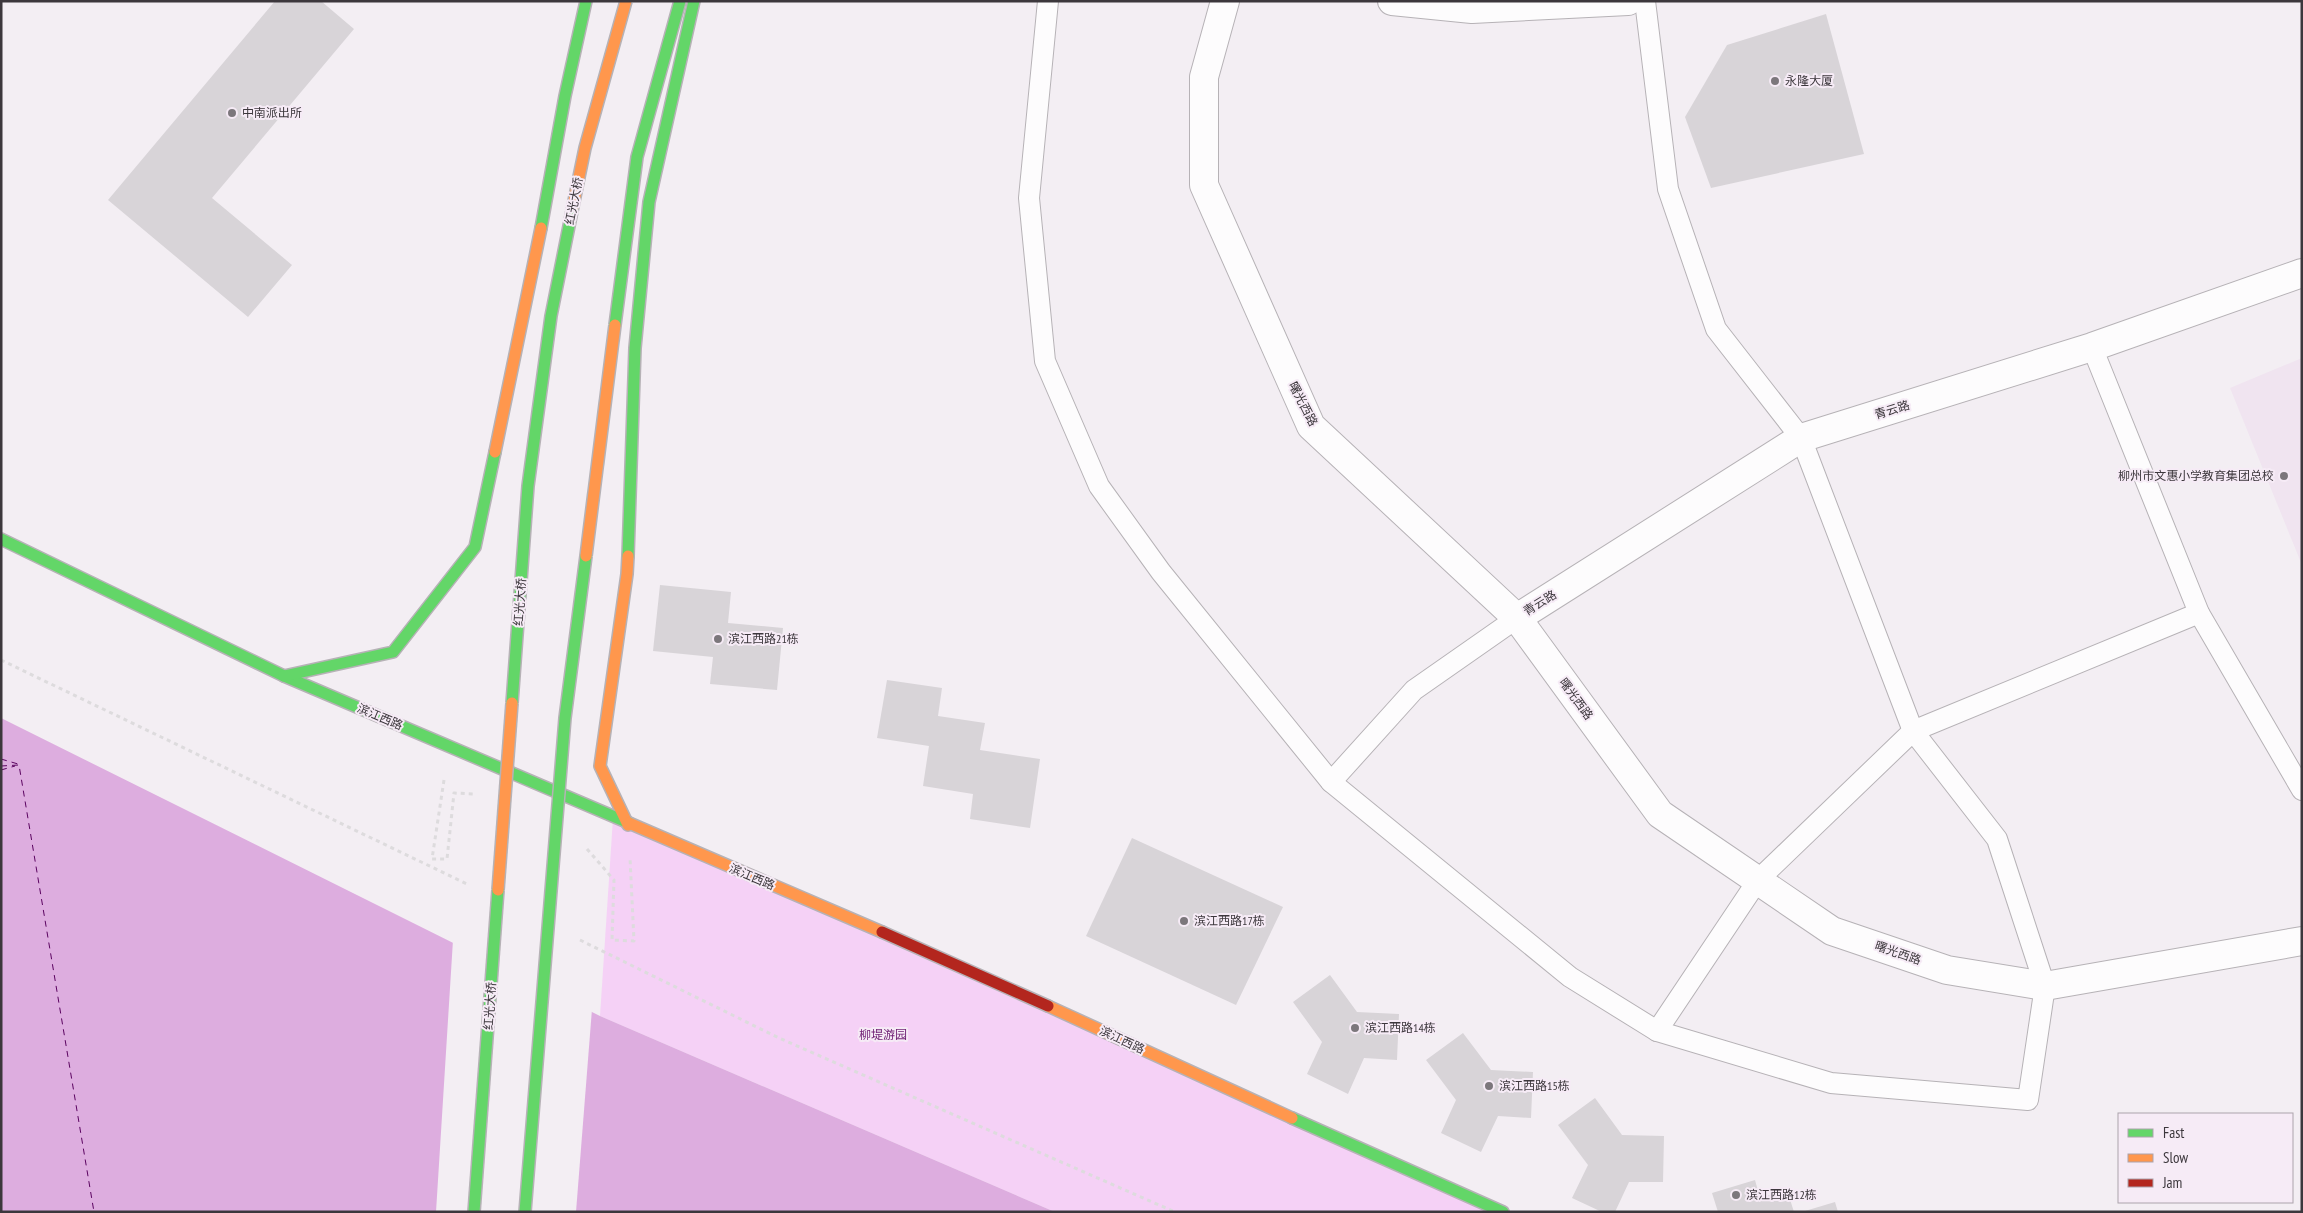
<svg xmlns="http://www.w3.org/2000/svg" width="2303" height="1213" font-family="'PT Sans Narrow','Noto Sans SC',sans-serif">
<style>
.built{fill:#f0e4f0}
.green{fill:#f5d1f6}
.water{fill:#ddaddf}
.pier{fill:#f3eef3}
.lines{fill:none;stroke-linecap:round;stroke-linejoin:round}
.ferry{stroke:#5a035f;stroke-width:1;stroke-dasharray:6 5;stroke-linecap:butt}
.building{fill:#d8d4d8}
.lane-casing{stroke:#b6b2b6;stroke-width:22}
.street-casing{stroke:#b6b2b6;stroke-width:30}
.fast-casing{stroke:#b6b2b6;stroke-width:14}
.slow-casing{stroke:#b6b2b6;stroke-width:14}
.jam-casing{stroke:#b6b2b6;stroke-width:14}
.path{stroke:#dddbdd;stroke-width:3;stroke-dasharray:4 4;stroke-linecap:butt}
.lane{stroke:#fdfcfd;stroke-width:20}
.street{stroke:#fdfcfd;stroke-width:28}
.fast{stroke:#63d668;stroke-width:11}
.slow{stroke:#ff974d;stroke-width:11}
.jam{stroke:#b3261e;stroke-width:11}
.fast-bridge-casing{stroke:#b6b2b6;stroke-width:14;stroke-linecap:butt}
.slow-bridge-casing{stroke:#b6b2b6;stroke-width:14;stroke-linecap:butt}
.fast-bridge{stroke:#63d668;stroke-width:11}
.slow-bridge{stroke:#ff974d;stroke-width:11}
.poi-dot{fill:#7c777c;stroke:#f6ebf6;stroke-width:2}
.labels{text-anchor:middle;stroke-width:4;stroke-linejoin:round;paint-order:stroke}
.poi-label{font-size:12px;fill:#3c373c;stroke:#f6ebf6;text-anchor:start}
.street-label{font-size:12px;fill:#3c373c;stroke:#f6ebf6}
.park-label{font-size:12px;fill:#6e1e73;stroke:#f6ebf6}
</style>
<rect width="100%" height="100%" fill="#f3eef3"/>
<polygon class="built" points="2302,358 2302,565 2230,388"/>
<polygon class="green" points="613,818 1503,1212 1055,1212 600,1016"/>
<polygon class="water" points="1,718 600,1016 1055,1212 1,1212"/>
<polygon class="pier" points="453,940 592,1009 576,1212 436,1212"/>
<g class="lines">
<g class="ferry">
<polyline points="1,759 18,764"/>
<polyline points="1,766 19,765 94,1212"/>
<polyline points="1,770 15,766"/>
</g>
</g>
<g class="building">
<polygon points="275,1 321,1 354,29 212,198 292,265 248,317 108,200"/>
<polygon points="1826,14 1864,154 1711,188 1685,117 1727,45"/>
<polygon points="660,585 731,592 728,623 783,628 777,690 710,684 713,657 653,651"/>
<polygon points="887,680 942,688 938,716 985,723 980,750 1040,759 1030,828 970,819 973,794 923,786 929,746 877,738"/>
<polygon points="1132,838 1283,907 1236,1005 1086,936"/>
<polygon points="1330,975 1357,1012 1399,1014 1397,1060 1364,1058 1348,1094 1307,1074 1322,1042 1293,1002"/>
<polygon points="1463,1033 1491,1070 1533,1072 1531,1118 1498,1116 1481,1152 1441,1133 1456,1100 1426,1060"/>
<polygon points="1595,1098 1622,1135 1664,1136 1663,1182 1629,1182 1615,1212 1602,1212 1572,1198 1588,1165 1558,1125"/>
<polygon points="1755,1180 1760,1198 1787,1190 1794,1212 1718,1212 1712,1193"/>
<polygon points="1835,1202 1838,1212 1805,1212 1805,1211"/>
</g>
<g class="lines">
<defs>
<g id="lane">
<polyline points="1048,1 1029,198 1045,361 1099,486 1161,572 1331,782 1414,690 1517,618"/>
<polyline points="2092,347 2199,613 2302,790"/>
<polyline points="1331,782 1570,977 1657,1031 1831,1083 2028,1100 2045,986 1997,839 1913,731 1801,438 1716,329 1668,189 1645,1"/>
<polyline points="1657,1031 1758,880 1913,731 2199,613"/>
</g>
<g id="street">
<polyline points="1225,1 1204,77 1204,185 1311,426 1517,618 1660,814 1832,931 1947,970 2045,986 2302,941"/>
<polyline points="1392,1 1472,9 1628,1"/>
<polyline points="1517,618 1801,438 2092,347 2302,273"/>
</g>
<g id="fast">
<polyline points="541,228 565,96 586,1"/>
<polyline points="1,539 284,676 629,823"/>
<polyline points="628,556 635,348 649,202 694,1"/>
<polyline points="284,676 393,652 475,547 495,452"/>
<polyline points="1292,1118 1503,1212"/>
</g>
<g id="slow">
<polyline points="495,452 541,228"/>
<polyline points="628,556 627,574 600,766 628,825"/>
<polyline points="629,823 882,932"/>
<polyline points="1048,1006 1292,1118"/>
</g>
<polyline id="jam" points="882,932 1048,1006"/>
</defs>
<use href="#lane" class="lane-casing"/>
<use href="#street" class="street-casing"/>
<use href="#fast" class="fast-casing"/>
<use href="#slow" class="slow-casing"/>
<use href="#jam" class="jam-casing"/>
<g class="path">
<polyline points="1,660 467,884"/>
<polyline points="444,780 432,859 447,859 454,793 474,794"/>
<polyline points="587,849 614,880 612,940 634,941 630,858"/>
<polyline points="580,940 779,1038 1175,1212"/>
</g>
<use href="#lane" class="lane"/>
<use href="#street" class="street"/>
<use href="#fast" class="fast"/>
<use href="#slow" class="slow"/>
<use href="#jam" class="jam"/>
<defs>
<g id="fast-bridge">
<polyline points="615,325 637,157 680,1"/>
<polyline points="512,703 528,486 551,316 573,206"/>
<polyline points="474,1212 498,890"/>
<polyline points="525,1212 565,718 586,556"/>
</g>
<g id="slow-bridge">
<polyline points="573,206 585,148 626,1"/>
<polyline points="586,556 615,325"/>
<polyline points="498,890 512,703"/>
</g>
</defs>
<use href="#fast-bridge" class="fast-bridge-casing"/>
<use href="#slow-bridge" class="slow-bridge-casing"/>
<use href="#fast-bridge" class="fast-bridge"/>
<use href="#slow-bridge" class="slow-bridge"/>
</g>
<g class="poi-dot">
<circle cx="1775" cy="81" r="5"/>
<circle cx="232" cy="113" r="5"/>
<circle cx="2284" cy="476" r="5"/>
<circle cx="718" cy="639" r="5"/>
<circle cx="1184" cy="921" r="5"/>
<circle cx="1355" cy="1028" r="5"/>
<circle cx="1489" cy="1086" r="5"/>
<circle cx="1736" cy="1195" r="5"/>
</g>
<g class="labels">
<g class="poi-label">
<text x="1785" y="85">永隆大厦</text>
<text x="242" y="117">中南派出所</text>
<text x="2274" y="480" text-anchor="end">柳州市文惠小学教育集团总校</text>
<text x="728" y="643">滨江西路21栋</text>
<text x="1194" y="925">滨江西路17栋</text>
<text x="1365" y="1032">滨江西路14栋</text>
<text x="1499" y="1090">滨江西路15栋</text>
<text x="1746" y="1199">滨江西路12栋</text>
</g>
<g class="street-label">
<text transform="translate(574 201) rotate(-79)" y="4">红光大桥</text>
<text transform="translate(1303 404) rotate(63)" y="4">曙光西路</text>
<text transform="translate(1892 410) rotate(-17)" y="4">青云路</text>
<text transform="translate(520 602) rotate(-86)" y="4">红光大桥</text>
<text transform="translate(1540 603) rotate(-32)" y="4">青云路</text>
<text transform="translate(1576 699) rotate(54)" y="4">曙光西路</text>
<text transform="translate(380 717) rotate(23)" y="4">滨江西路</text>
<text transform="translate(752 877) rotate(23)" y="4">滨江西路</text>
<text transform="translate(1898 953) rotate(19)" y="4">曙光西路</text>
<text transform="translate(490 1006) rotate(-86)" y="4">红光大桥</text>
<text transform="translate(1122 1040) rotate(25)" y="4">滨江西路</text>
</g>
<g class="park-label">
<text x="883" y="1039">柳堤游园</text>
</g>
</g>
<rect width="2303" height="1213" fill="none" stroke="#3c373c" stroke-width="5"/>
<rect x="2118" y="1113" width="175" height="90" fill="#f6ebf6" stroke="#aca3ac"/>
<rect x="2128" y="1129" width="25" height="8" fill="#63d668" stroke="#aca3ac"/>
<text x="2163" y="1138" font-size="15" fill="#3c373c">Fast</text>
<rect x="2128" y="1154" width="25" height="8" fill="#ff974d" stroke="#aca3ac"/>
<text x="2163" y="1163" font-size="15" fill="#3c373c">Slow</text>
<rect x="2128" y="1179" width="25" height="8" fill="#b3261e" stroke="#aca3ac"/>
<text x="2163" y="1188" font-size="15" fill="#3c373c">Jam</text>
</svg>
